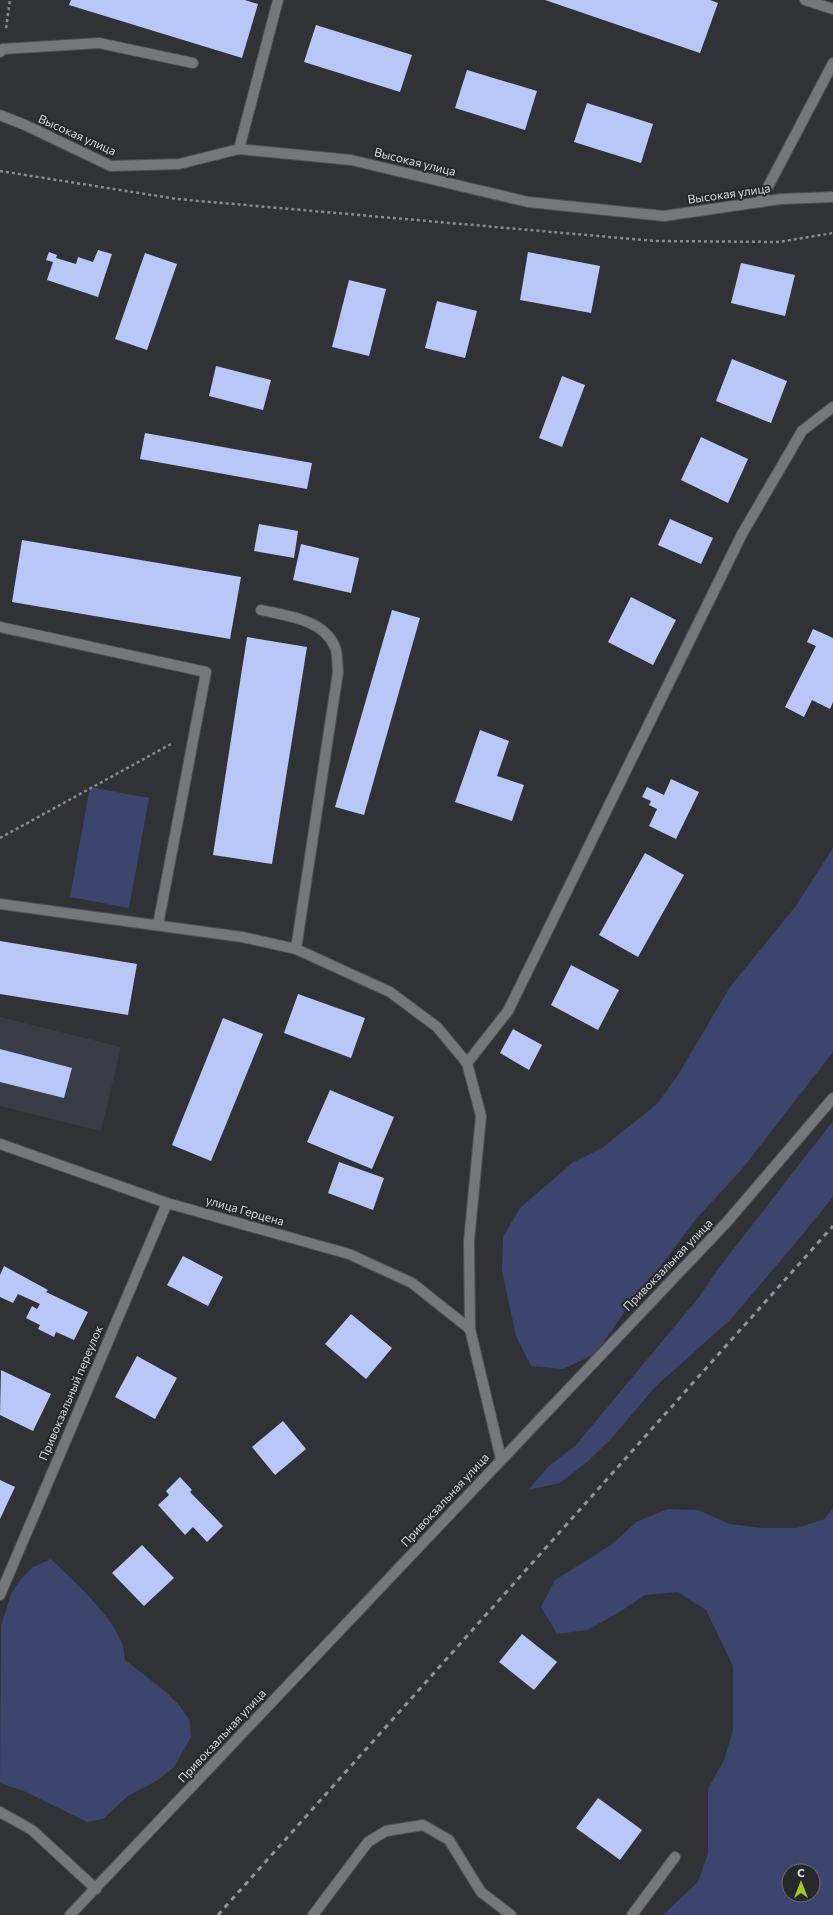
<svg xmlns="http://www.w3.org/2000/svg" width="833" height="1915" font-family="Commissioner,sans-serif">
<style>
.built{fill:#393c45}
.green{fill:#3b456e;fill-rule:evenodd}
.building{fill:#b8c7f8}
.lines{fill:none;stroke-linecap:round;stroke-linejoin:round}
.lane-casing{stroke:#4f5052;stroke-width:12}
.street-casing{stroke:#4f5052;stroke-width:12}
.path{stroke:#8c8c8f;stroke-width:2.5;stroke-dasharray:3 3;stroke-linecap:butt}
.lane{stroke:#76777b;stroke-width:10}
.street{stroke:#76777b;stroke-width:10}
.rail{stroke:#929396;stroke-width:3;stroke-dasharray:5 5;stroke-linecap:butt}
.labels{text-anchor:middle;stroke-width:4;stroke-linejoin:round;paint-order:stroke}
.street-label{font-size:12px;fill:#dadadd;stroke:#27282b}
</style>
<rect width="100%" height="100%" fill="#313235"/>
<polygon class="built" points="0,1017 121,1047 101,1131 0,1106"/>
<g class="green">
<polygon points="90,787 149,798 129,908 70,897"/>
<polygon points="833,848 833,1052 742,1169 696,1219 655,1274 633,1300 595,1354 563,1369 531,1366 516,1336 502,1271 503,1237 520,1208 572,1163 602,1148 657,1104 678,1075 730,987 795,907"/>
<polygon points="833,1121 833,1197 798,1240 731,1319 655,1387 611,1439 587,1462 560,1483 528,1490 549,1466 576,1445 699,1297 718,1269"/>
<path d="M833,1507V1915H663L698,1882L708,1853V1789L724,1760L733,1730V1666L706,1610L678,1592L645,1595L618,1613L587,1630L557,1634L541,1607L555,1580L611,1545L636,1522L668,1509L698,1510L730,1524L762,1528H797L825,1519ZM789,1871H813V1895H789Z"/>
<path d="M51,1559C73,1581 109,1612 121,1641C124,1647 124,1654 125,1660L166,1692L179,1705L190,1721L191,1737L174,1767L158,1780L128,1796L103,1819L87,1822L26,1792L0,1783L1,1626L11,1594L21,1579L33,1567Z"/>
</g>
<g class="building">
<polygon points="71,0 245,0 258,4 242,58 69,5"/>
<polygon points="545,0 710,0 718,3 700,53"/>
<polygon points="316,25 412,55 400,92 304,62"/>
<polygon points="467,70 537,91 525,130 455,108"/>
<polygon points="587,103 653,124 641,163 574,142"/>
<polygon points="98,250 112,254 98,297 47,280 53,262 46,260 49,252 57,255 56,258 76,264 78,257 93,262"/>
<polygon points="528,252 600,266 591,313 520,300"/>
<polygon points="145,253 177,264 147,350 115,339"/>
<polygon points="741,263 795,275 785,316 731,303"/>
<polygon points="349,280 386,289 369,356 332,347"/>
<polygon points="437,301 477,311 465,358 425,348"/>
<polygon points="732,359 787,381 771,423 716,401"/>
<polygon points="216,366 271,380 263,410 209,396"/>
<polygon points="562,376 585,385 562,447 539,438"/>
<polygon points="145,433 312,463 307,489 140,459"/>
<polygon points="701,437 748,459 728,503 681,480"/>
<polygon points="670,519 713,538 701,564 658,545"/>
<polygon points="259,524 298,531 294,558 254,551"/>
<polygon points="22,540 241,577 230,639 12,602"/>
<polygon points="301,544 359,558 351,593 293,580"/>
<polygon points="631,597 676,620 653,665 608,642"/>
<polygon points="392,610 420,618 364,815 335,807"/>
<polygon points="813,629 833,638 833,702 830,709 812,700 804,717 785,707 816,646 807,642"/>
<polygon points="247,637 307,647 272,864 213,855"/>
<polygon points="480,730 509,741 497,776 524,785 512,821 455,802"/>
<polygon points="671,779 699,792 676,839 649,826 657,809 649,805 651,801 642,797 647,787 664,795"/>
<polygon points="645,853 684,875 638,957 599,935"/>
<polygon points="0,941 137,964 128,1015 0,994"/>
<polygon points="571,965 619,990 598,1030 551,1005"/>
<polygon points="298,994 365,1018 351,1058 284,1033"/>
<polygon points="223,1018 263,1034 211,1161 172,1145"/>
<polygon points="513,1029 542,1045 529,1070 500,1053"/>
<polygon points="0,1049 72,1068 64,1098 0,1082"/>
<polygon points="330,1090 394,1117 372,1169 307,1142"/>
<polygon points="339,1162 384,1178 373,1210 328,1193"/>
<polygon points="183,1256 223,1277 208,1306 167,1285"/>
<polygon points="4,1266 48,1290 46,1292 88,1312 74,1340 56,1332 54,1337 38,1329 40,1325 26,1318 32,1306 37,1309 40,1304 18,1294 13,1303 0,1297 0,1275"/>
<polygon points="351,1314 392,1348 366,1379 325,1344"/>
<polygon points="137,1356 177,1378 155,1419 115,1397"/>
<polygon points="1,1370 51,1394 33,1431 0,1415"/>
<polygon points="283,1421 306,1449 275,1475 252,1447"/>
<polygon points="180,1477 192,1490 190,1492 223,1526 207,1542 193,1527 185,1535 158,1505 169,1495 166,1491"/>
<polygon points="0,1480 15,1487 0,1519"/>
<polygon points="142,1545 174,1578 144,1606 112,1573"/>
<polygon points="522,1634 557,1662 534,1690 499,1662"/>
<polygon points="598,1798 642,1830 620,1860 576,1828"/>
</g>
<g class="lines">
<defs>
<g id="lane">
<polyline points="805,0 833,9"/>
<polyline points="0,52 3,49 99,43 193,63"/>
<polyline points="239,149 278,0"/>
<polyline points="760,202 833,63"/>
<path d="M261,610C287,616 323,619 335,647C338,654 337,665 338,672L296,949"/>
<polyline points="0,627 206,672 158,925"/>
<polyline points="467,1063 508,1011 742,534 802,431 833,407"/>
<polyline points="0,1812 32,1830 96,1889"/>
<polyline points="313,1915 368,1842 386,1831 423,1825 449,1840 481,1892 511,1915"/>
<polyline points="632,1915 675,1857"/>
</g>
<g id="street">
<polyline points="0,115 25,125 111,166 179,164 239,149 351,160 528,202 664,216 781,199 833,197"/>
<polyline points="0,904 242,937 296,949 390,992 437,1027 467,1063 481,1116 469,1241 470,1329 501,1459"/>
<polyline points="0,1144 167,1203 349,1254 412,1283 470,1329"/>
<polyline points="0,1595 167,1203"/>
<polyline points="70,1915 726,1223 833,1098"/>
</g>
</defs>
<use href="#lane" class="lane-casing"/>
<use href="#street" class="street-casing"/>
<g class="path">
<polyline points="6,28 10,0"/>
<polyline points="0,171 177,199 655,241 779,242 833,233"/>
<polyline points="0,838 171,744"/>
</g>
<use href="#lane" class="lane"/>
<use href="#street" class="street"/>
<polyline class="rail" points="218,1915 833,1226"/>
</g>
<g class="labels">
<g class="street-label">
<text transform="translate(77 135) rotate(24)" y="4">Высокая улица</text>
<text transform="translate(415 162) rotate(14)" y="4">Высокая улица</text>
<text transform="translate(729 194) rotate(-8)" y="4">Высокая улица</text>
<text transform="translate(245 1211) rotate(16)" y="4">улица Герцена</text>
<text transform="translate(668 1265) rotate(-46)" y="4">Привокзальная улица</text>
<text transform="translate(71 1393) rotate(-67)" y="4">Привокзальный переулок</text>
<text transform="translate(445 1500) rotate(-47)" y="4">Привокзальная улица</text>
<text transform="translate(222 1736) rotate(-47)" y="4">Привокзальная улица</text>
</g>
</g>
<g transform="translate(801 1883)"><circle r="19" fill="#27282b" stroke="#6f6f72"/>
<path d="M0-3L7 15L0 10L-7 15Z" fill="#a5c823"/>
<text y="-6" font-size="11" font-weight="bold" text-anchor="middle" fill="#dadadd">С</text>
</g>
</svg>
